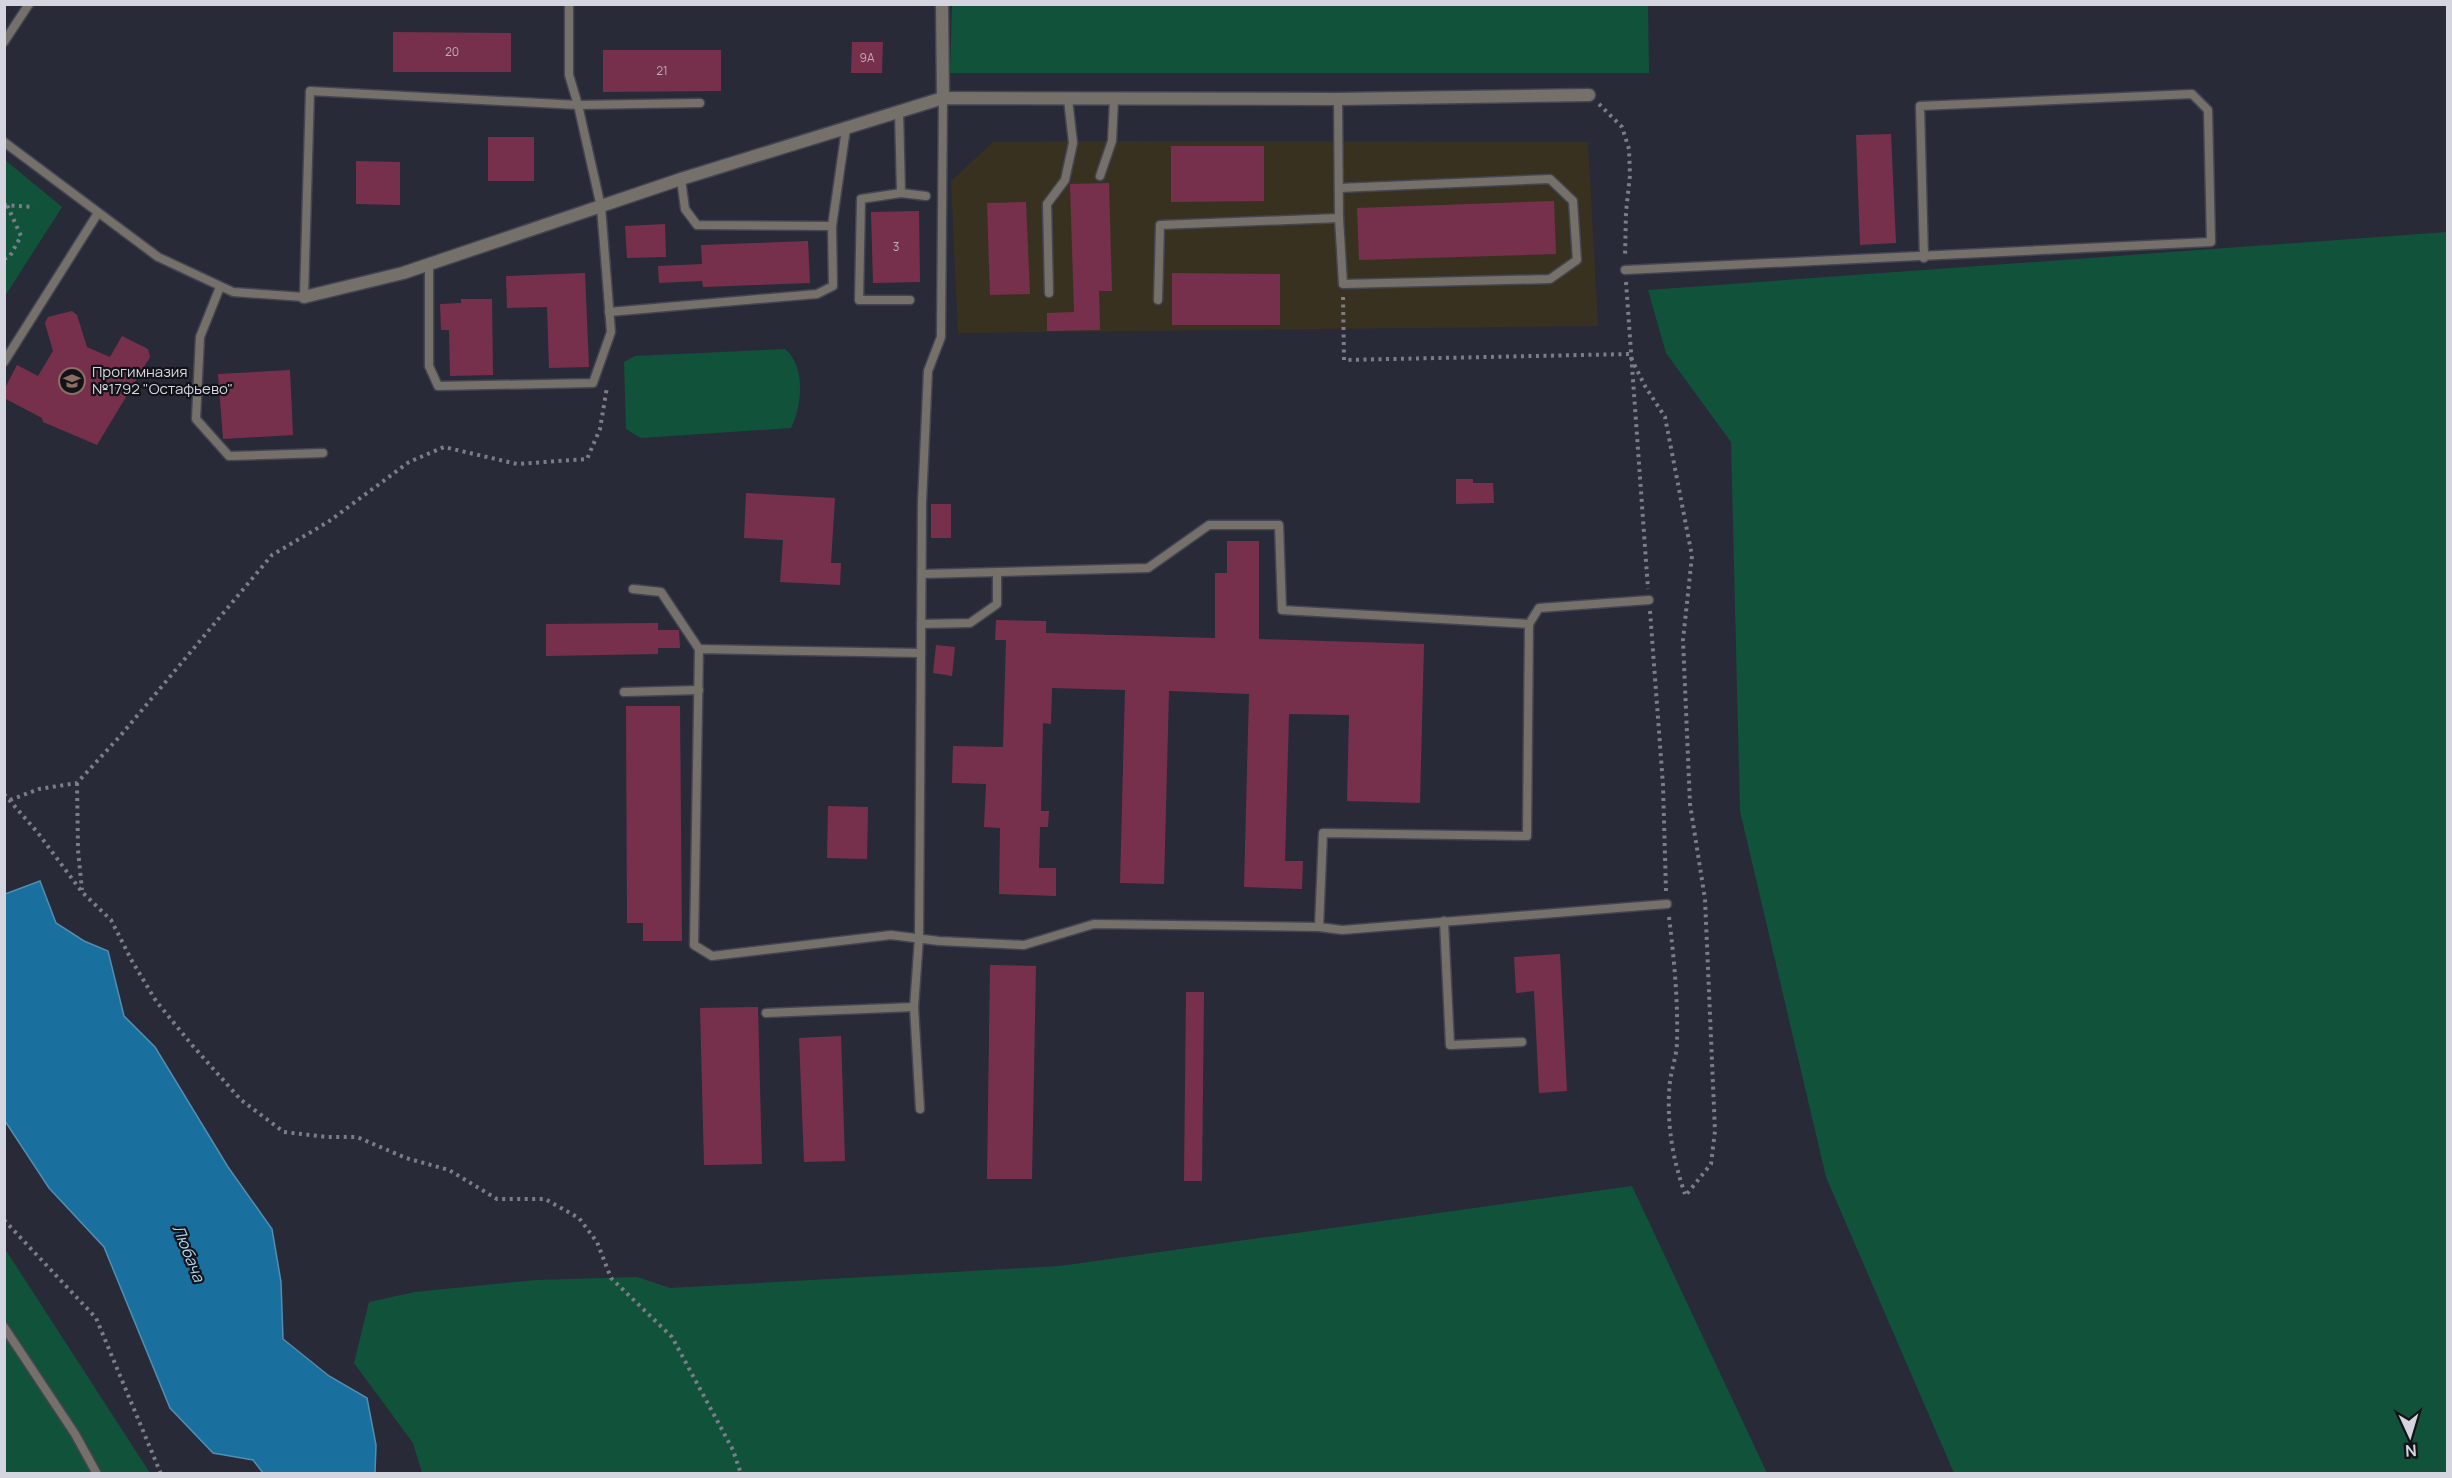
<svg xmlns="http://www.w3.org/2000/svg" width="2452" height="1478" font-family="Manrope,sans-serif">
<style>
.industrial{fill:#393120}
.green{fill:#11533a}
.water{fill:#196f9d;stroke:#518eb1;stroke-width:1.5}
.building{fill:#77304c}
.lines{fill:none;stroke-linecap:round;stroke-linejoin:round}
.lane-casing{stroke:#444553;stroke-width:11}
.street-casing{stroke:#444553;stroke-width:15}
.path{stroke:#7b7d89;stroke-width:4;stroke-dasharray:3 4.5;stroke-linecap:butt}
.lane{stroke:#76706a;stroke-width:8}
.street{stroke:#76706a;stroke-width:12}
.labels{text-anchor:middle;stroke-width:4.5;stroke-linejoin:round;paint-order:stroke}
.number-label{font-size:12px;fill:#bdacba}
.poi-label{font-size:15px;fill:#d4d5df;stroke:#121319;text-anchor:start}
.water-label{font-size:16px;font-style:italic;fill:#b2d8f2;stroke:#121319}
</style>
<rect width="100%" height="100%" fill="#282a38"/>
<polygon class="industrial" points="1112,141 1588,142 1598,326 958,333 951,181 993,142"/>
<g class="green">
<polygon points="952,5 1648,5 1649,73 950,73"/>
<polygon points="5,160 62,207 5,296"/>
<polygon points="2447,232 2447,1473 1954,1473 1826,1177 1740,811 1731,442 1666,353 1648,290"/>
<path d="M785,349C806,366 802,406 791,428L641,438L626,429L624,362L635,356Z"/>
<polygon points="1632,1186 1767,1473 422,1473 413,1443 354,1363 369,1302 415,1292 536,1280 637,1277 670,1288 1060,1266"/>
<polygon points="4,1250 7,1252 150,1473 5,1473"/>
</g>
<polygon class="water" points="40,881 56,923 84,941 108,951 124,1016 155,1047 228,1167 272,1229 281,1282 283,1339 329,1376 367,1398 376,1445 375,1473 263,1473 253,1460 213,1453 170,1408 104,1247 49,1188 5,1121 5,894"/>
<g class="building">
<polygon points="393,32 511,33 511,72 393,72"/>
<polygon points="852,42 883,42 882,73 851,73"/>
<polygon points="603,50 721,50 721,91 603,92"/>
<polygon points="1891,134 1896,243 1860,245 1856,135"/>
<rect x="488" y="137" width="46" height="44"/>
<polygon points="1171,146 1264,146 1264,201 1171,202"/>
<polygon points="356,161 400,162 400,205 356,204"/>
<polygon points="1109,183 1112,291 1099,291 1100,330 1047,331 1047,313 1074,312 1070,184"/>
<polygon points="1554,201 1556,254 1359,260 1357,208"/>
<polygon points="1026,202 1030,294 990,295 987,203"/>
<polygon points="919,211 920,282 873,283 871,212"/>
<polygon points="665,224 666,257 627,258 625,226"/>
<polygon points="808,241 810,283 703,287 702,281 659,283 658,266 702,264 701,245"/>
<polygon points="585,273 589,367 549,368 547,307 507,308 506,276"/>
<polygon points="1172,273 1280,274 1280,325 1172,325"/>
<polygon points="461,299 492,299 493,375 450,376 449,330 441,330 440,304 461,303"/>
<polygon points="72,311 77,315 87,347 110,357 122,336 148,349 150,357 97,445 43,422 42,418 4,398 4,390 17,365 38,376 53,351 45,323 48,317"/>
<polygon points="290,370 293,435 223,439 218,374"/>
<polygon points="1456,479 1473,479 1473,483 1493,483 1494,503 1456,504"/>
<polygon points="746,493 835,498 831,563 841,563 840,585 780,582 783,540 744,538"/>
<rect x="931" y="504" width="20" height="34"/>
<polygon points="1227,541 1259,541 1259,639 1424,644 1420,803 1347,801 1349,715 1289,714 1285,861 1303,861 1302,889 1244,887 1249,694 1169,691 1164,884 1120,883 1125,690 1052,688 1051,724 1043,723 1041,811 1049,811 1048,827 1040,827 1039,868 1056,868 1056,896 999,894 1000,828 984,827 986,784 952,783 953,746 1003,747 1006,640 995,640 996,620 1046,621 1046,633 1215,638 1215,573 1227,573"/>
<polygon points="658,623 658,630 679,630 680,648 658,648 658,654 546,656 546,624"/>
<polygon points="936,645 955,647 952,676 933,673"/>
<polygon points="626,706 680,706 682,941 643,941 643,923 627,923"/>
<polygon points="828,806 868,807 867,859 827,858"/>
<polygon points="1560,954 1567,1091 1539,1093 1534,991 1516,993 1514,957"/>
<polygon points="990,965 1036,966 1032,1179 987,1179"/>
<polygon points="1186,992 1204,992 1202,1181 1184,1181"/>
<polygon points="758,1007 762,1164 704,1165 700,1008"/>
<polygon points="841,1036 845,1161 804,1162 799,1038"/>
</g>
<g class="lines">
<defs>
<g id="lane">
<polyline points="4,42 29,4"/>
<polyline points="899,111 901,193"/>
<polyline points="4,142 158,257 233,292 304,297 310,91 578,105 700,103"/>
<polyline points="1100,176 1112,141 1114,99"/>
<polyline points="681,179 685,209 697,225 832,226"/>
<polyline points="1339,188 1550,179 1573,201 1577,260 1550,279 1343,284 1339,218"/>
<polyline points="429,265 429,366 438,386 593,383 611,332 601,207 578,105 569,75 569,4"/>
<polyline points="1625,270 2211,242 2208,110 2192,94 1920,106 1924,258"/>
<polyline points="220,287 200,337 196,419 229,456 323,453"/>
<polyline points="1049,293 1047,204 1065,180 1073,143 1068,99"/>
<polyline points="910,300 859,300 861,199 901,193 926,196"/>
<polyline points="1158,300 1160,225 1339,218 1338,99"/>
<polyline points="609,312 817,294 833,286 832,226 846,129"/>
<polyline points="4,362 98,213"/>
<polyline points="922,574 1148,568 1209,525 1279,525 1282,610 1529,624 1527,836 1323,833 1319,927"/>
<polyline points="633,589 661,592 699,649"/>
<polyline points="921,624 970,623 997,604 997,572"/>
<polyline points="1529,624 1539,608 1649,600"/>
<polyline points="921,653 699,649 694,945 712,956 891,935 939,941 1024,945 1094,924 1319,927 1342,930 1667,904"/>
<polyline points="624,692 699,690"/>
<polyline points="1444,921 1450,1045 1522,1042"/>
<polyline points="766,1013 914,1007"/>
<polyline points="920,1109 914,1007 919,938 922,502 928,371 941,337 943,98"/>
<polyline points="4,1327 75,1434 97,1474"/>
</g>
<g id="street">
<polyline points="942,4 943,98"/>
<polyline points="304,297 403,273 681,179 943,98 1338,99 1589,95"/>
</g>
</defs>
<use href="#lane" class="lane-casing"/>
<use href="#street" class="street-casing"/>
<g class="path">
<polyline points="1599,104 1622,127 1629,149 1630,175 1626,212 1625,257"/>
<polyline points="4,205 34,207"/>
<polyline points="4,259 10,256 21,236 7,205"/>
<polyline points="1626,282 1648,589"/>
<polyline points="1343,297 1344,360 1629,354 1645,386 1665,417 1692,556 1683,640 1690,804 1705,899 1715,1131 1711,1164 1686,1195"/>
<polyline points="1650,611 1663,785 1666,891"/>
<polyline points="77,783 78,850 82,890"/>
<polyline points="4,794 38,833 82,892 111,920 132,961 156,1001 192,1045 241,1100 284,1132 327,1137 357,1137 406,1158 449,1170 497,1199 545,1199 579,1218 597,1242 611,1278 672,1337 733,1450 741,1474"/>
<polyline points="10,800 39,789 77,783 121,735 272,555 328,522 409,462 444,447 517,464 587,459 600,429 607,387"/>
<path d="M1669,917C1674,958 1678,999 1677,1041C1677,1054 1672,1068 1670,1081C1666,1121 1672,1157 1685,1194"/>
<polyline points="4,1220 96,1318 161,1474"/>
</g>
<use href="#lane" class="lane"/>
<use href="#street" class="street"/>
</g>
<defs>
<symbol id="school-ring" viewBox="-11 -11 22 22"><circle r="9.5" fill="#121319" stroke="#8d6e63" stroke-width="1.5"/><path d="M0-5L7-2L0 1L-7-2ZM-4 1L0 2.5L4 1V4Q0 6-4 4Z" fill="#8d6e63"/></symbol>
</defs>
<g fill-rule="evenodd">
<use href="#school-ring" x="57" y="366" width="30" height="30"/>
</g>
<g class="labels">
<g class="number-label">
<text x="452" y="56">20</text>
<text x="867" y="62">9А</text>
<text x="662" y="75">21</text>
<text x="896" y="251">3</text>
</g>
<g class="poi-label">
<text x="92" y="377">Прогимназия<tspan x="92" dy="17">№1792 "Остафьево"</tspan></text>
</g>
<g class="water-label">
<text transform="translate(189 1253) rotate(68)" y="6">Любача</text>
</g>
</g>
<rect width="2452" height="1478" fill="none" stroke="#d4d5df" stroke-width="12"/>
<g transform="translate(2410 1436) rotate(176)" stroke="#121319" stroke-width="4.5" paint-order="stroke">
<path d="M0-4.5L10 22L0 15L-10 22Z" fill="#d4d5df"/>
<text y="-9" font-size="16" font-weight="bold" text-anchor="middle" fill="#d4d5df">N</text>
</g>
</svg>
